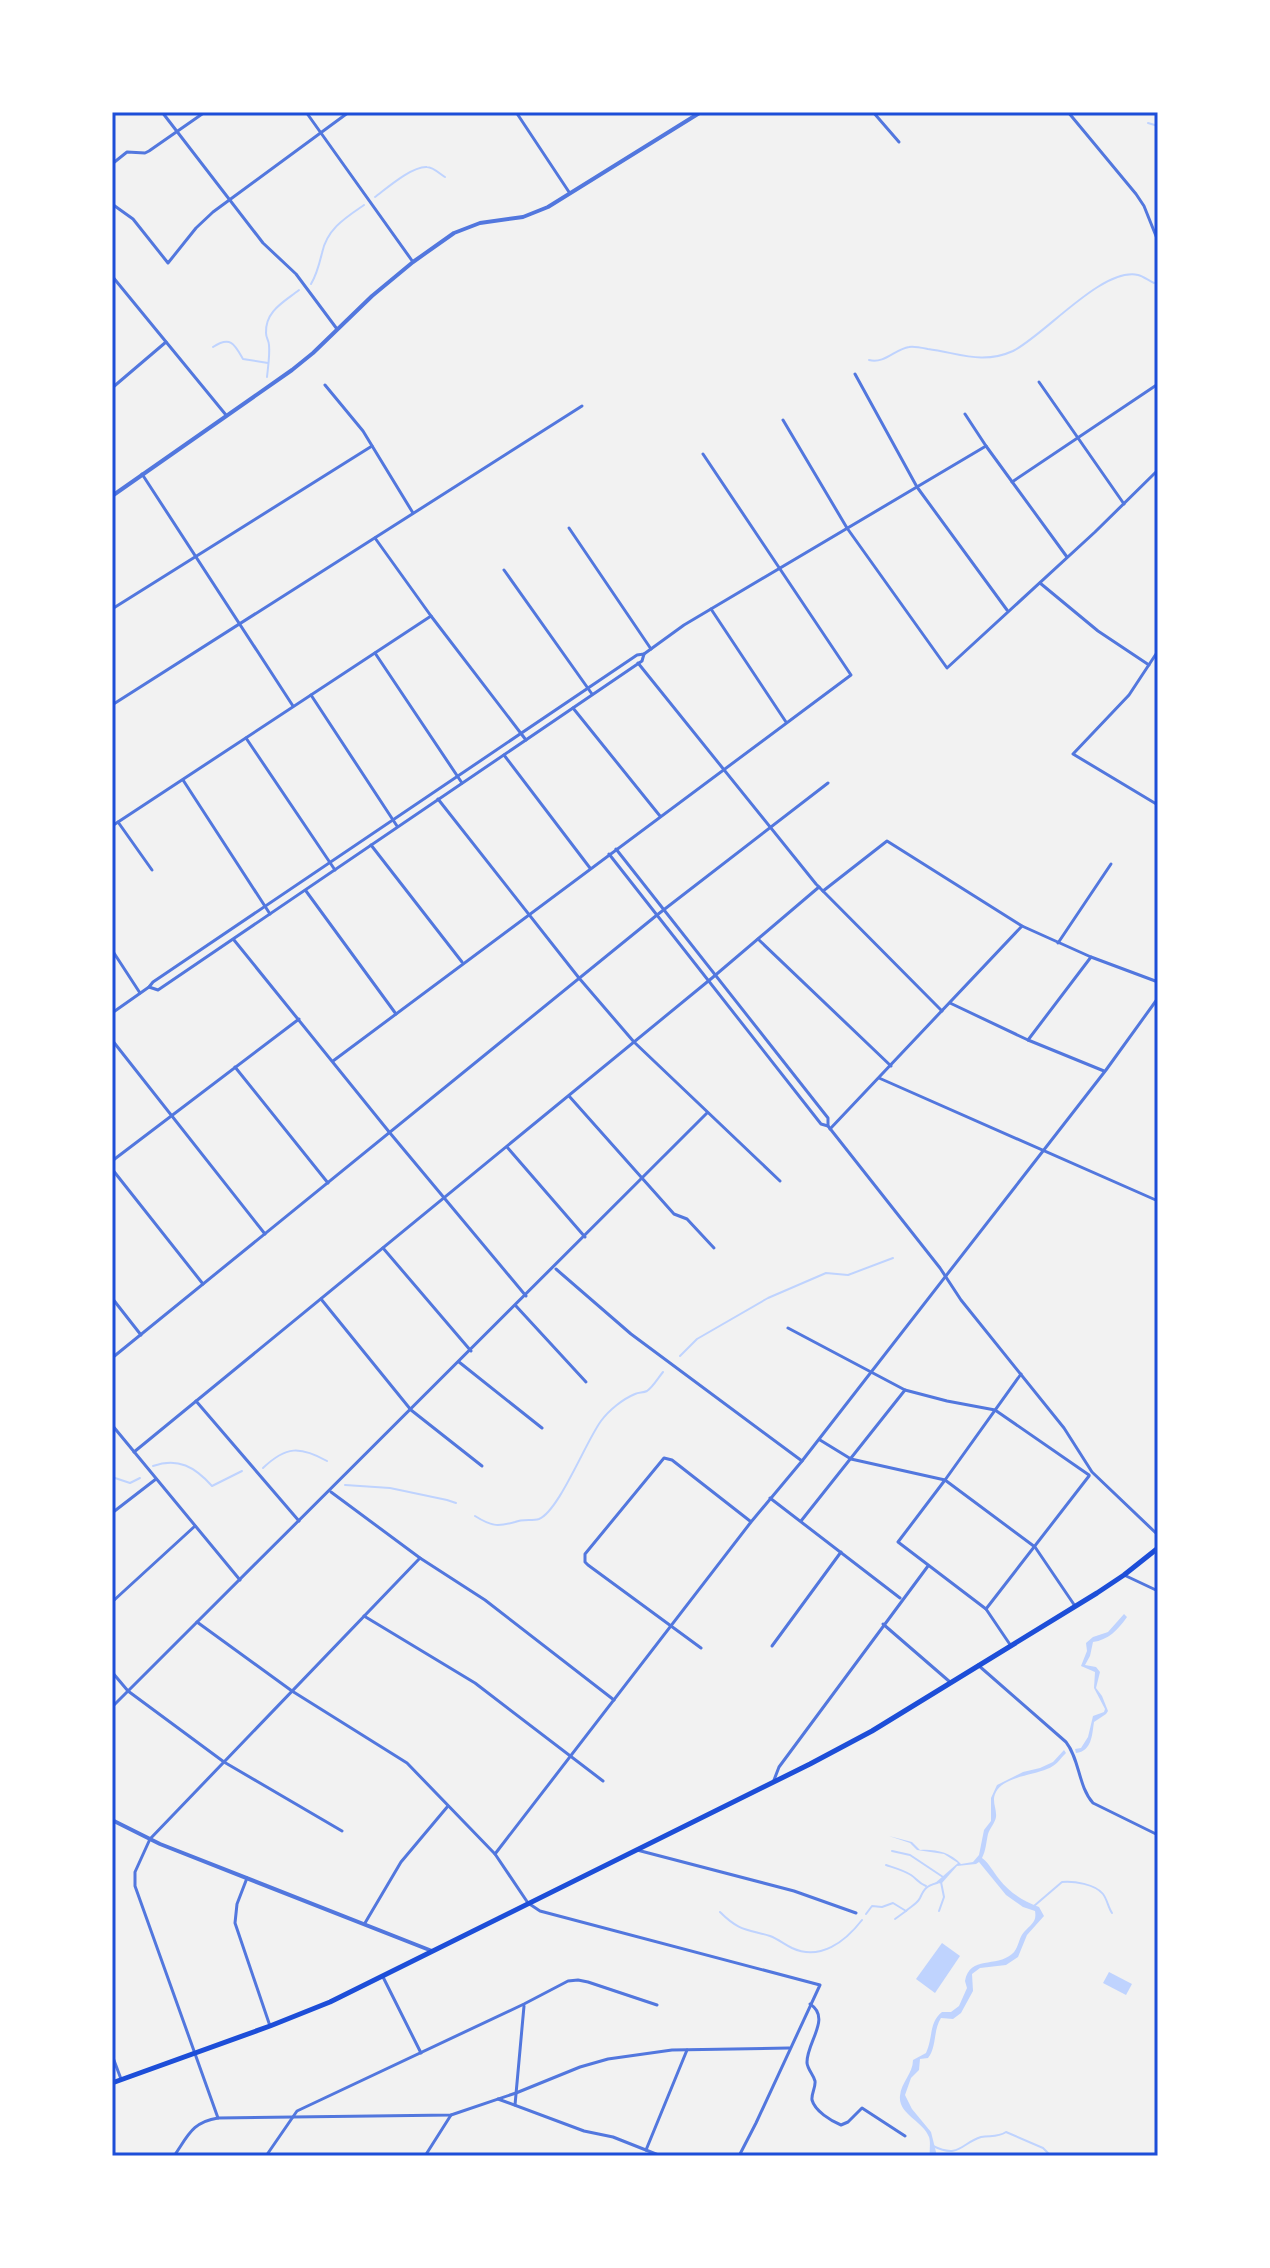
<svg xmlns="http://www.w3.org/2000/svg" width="1270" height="2268" font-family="Poppins,sans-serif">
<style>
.water{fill:#bfd3fe}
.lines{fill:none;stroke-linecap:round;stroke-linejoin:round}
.stream{stroke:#bfd3fe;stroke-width:2}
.minor{stroke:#5277de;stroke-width:3}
.tertiary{stroke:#5277de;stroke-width:4}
.primary{stroke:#1d4ed8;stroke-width:5}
.neatline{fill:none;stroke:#1d4ed8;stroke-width:3}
</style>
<rect width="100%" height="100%" fill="#f2f2f2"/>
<g class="water">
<path d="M1124,1614L1127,1617C1118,1630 1108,1640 1093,1642L1090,1656L1085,1665L1096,1667L1100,1672L1096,1688L1102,1696L1108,1711L1106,1714L1094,1722C1092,1735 1092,1751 1076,1753L1075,1749L1081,1748L1088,1737L1093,1716L1104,1712L1105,1709L1094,1688L1095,1672L1081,1666L1087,1651L1086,1643L1093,1637L1108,1632Z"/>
<path d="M1064,1750L1066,1753C1060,1759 1056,1766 1047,1769C1033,1775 1004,1777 996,1792C991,1801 997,1808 996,1817C995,1823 990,1828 988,1834C986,1843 986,1850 982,1858C990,1864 993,1872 999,1879C1010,1893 1023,1901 1039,1907L1044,1916L1027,1935L1018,1957L1006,1965L980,1968L972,1974L973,1991L961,2013L953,2019L941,2018C933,2030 937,2047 928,2058L920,2059L919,2070L911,2078L905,2095L912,2109L931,2132L937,2156H930C929,2150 931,2143 929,2137C923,2121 898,2114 900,2096C901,2082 913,2074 913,2060L926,2053C933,2038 929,2022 942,2012H951L959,2006L967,1988L965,1981C970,1955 996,1968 1012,1954C1019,1948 1018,1939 1024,1932C1031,1924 1037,1922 1035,1911L1023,1907L1006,1895L979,1862L976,1864L957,1866L942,1883L934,1884L958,1863L944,1854L917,1850L910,1843L889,1836L912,1842L920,1850C935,1849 950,1852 961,1864L973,1862L979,1855L984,1830L991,1821V1798L997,1785L1023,1772L1040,1768L1053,1762Z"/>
<polygon points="942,1943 960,1956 935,1993 916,1979"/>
<polygon points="1109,1972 1132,1984 1126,1995 1103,1983"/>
</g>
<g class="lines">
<g class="stream">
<polyline points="1148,123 1158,126"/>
<path d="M375,197C387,188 412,166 427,167C433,167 440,174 445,177"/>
<path d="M311,284C317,274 319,265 322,253C327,229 345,218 364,205"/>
<path d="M213,347C231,335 235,345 243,359L268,363"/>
<path d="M869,360C885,364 895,349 909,347C914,346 923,348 928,349C959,353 982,365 1013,351C1045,335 1102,267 1138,275C1143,276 1149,281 1154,283"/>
<path d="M267,377C268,367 270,355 269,345C269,341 266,338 266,333C265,311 284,302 299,290"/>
<polyline points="680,1356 697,1339 768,1298 826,1273 848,1275 893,1258"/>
<path d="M153,1466C178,1457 195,1467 212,1486L242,1471"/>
<path d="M263,1468C286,1446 300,1446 327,1461"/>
<polyline points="112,1477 130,1483 140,1478"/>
<polyline points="345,1485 390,1488 447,1500 456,1503"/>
<path d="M475,1516C491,1526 497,1527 515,1522C523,1519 532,1521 539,1519C559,1511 586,1441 601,1421C609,1410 623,1399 635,1394C639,1392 643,1393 647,1391C653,1387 658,1378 663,1372"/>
<polyline points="892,1851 910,1855 943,1877"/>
<path d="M886,1865C895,1868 903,1870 911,1875C917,1879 918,1883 926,1886"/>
<path d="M1034,1906L1062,1882C1074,1881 1095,1884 1103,1894C1107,1899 1108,1907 1112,1913"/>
<polyline points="939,1911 944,1897 941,1882"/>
<path d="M720,1912C739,1931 746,1929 770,1936C778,1939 784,1944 792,1948C820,1961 845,1942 862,1920"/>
<path d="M866,1914L872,1906L882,1907L893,1903L906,1911C910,1907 917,1904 920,1898C924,1889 926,1886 937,1883"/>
<polyline points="895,1919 906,1911"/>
<path d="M933,2146C960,2159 961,2143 981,2137C990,2135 997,2138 1006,2132L1043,2148L1051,2156"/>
</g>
<g class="minor">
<polyline points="162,112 263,243 296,274 337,329"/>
<polyline points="306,112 413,262"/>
<polyline points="516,112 569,192"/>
<polyline points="873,112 899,142"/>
<polyline points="1068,112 1136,194 1144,206 1158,241"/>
<polyline points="112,164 127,152 145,153 149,151 205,112"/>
<polyline points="112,204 133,219 168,263 196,228 213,212 349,112"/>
<polyline points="112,276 226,415"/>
<polyline points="855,374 917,487 1007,610"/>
<polyline points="1039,382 1124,504"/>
<polyline points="325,385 363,431 413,513"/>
<polyline points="112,388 166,342"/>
<polyline points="965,414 986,446 1067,557"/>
<polyline points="783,420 847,528 947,668 1095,532 1158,470"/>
<polyline points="142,474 293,706"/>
<polyline points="1012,482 1158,384"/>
<polyline points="569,528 651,649"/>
<polyline points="375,538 431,616 526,740"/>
<polyline points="504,570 592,694"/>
<polyline points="1040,583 1098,631 1149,665"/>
<polyline points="112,609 372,446"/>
<polyline points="711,609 786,722"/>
<polyline points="1158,651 1129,695 1073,754 1158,805"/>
<polyline points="375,653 462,783"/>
<polyline points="638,663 816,884 942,1011"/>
<polyline points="311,695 397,826"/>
<polyline points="112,705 582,406"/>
<polyline points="573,708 660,816"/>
<polyline points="246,738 335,870"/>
<polyline points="504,755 590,868"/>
<polyline points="183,780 270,914"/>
<polyline points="438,799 579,978 634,1042 780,1181"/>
<polyline points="118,822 152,870"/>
<polyline points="112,826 431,616"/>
<polyline points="371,845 462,962"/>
<polyline points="616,849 828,1118 828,1126"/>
<polyline points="609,854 821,1124 828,1126 940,1268 961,1300 1064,1428 1092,1472 1158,1535"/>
<polyline points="306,891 396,1014"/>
<polyline points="823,891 887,841 1022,926 1091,957 1028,1040"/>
<polyline points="758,939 891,1066"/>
<polyline points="234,940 390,1133 526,1296"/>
<polyline points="1058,943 1111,864"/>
<polyline points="112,950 140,993"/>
<polyline points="1091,957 1158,982"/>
<polyline points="149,987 158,990 642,661 644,654 684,625 986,446"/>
<polyline points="950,1003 1028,1040 1104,1071"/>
<polyline points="112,1013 149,987 153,982 637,655 644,654"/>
<polyline points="112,1040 265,1234"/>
<polyline points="333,1061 851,675 703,454"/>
<polyline points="235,1067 328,1183"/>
<polyline points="879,1078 1158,1201"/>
<polyline points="569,1096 674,1214 687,1219 714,1248"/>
<polyline points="830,1129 1022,926"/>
<polyline points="507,1147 585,1237"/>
<polyline points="112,1161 299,1019"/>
<polyline points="112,1169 203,1284"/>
<polyline points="383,1248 471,1351"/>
<polyline points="556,1269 631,1334 802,1461"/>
<polyline points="112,1298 141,1335"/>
<polyline points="321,1299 411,1410 482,1466"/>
<polyline points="516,1306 586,1382"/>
<polyline points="788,1328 905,1390 947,1401 995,1410 1089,1475"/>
<polyline points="112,1358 657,915 828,783"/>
<polyline points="459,1362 542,1428"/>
<polyline points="196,1401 299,1521"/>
<polyline points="112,1425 240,1580"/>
<polyline points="820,1440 851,1459 945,1480 1035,1547 1075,1606"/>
<polyline points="134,1452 712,978 819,887"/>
<polyline points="331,1492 420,1558 485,1600 614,1700"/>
<polyline points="770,1498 900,1598"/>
<polyline points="112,1513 156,1479"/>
<polyline points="801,1521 905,1390"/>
<polyline points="1124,1575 1158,1591"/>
<polyline points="112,1602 195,1526"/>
<polyline points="986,1609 1089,1476"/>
<polyline points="364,1616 475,1683 603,1781"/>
<polyline points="197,1622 292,1691 407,1763 495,1854 528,1903 540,1911 820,1985 756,2123 739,2156"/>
<polyline points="883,1624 950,1682"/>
<polyline points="772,1646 841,1552"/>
<polyline points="1011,1646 986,1609 898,1542 945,1480 1021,1374"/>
<polyline points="701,1648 588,1565 585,1562 585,1554 664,1458 672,1460 750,1521"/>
<path d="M978,1665L1066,1742C1080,1760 1078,1786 1093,1803L1158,1835"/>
<polyline points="112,1672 128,1691 224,1762 342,1831"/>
<polyline points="112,1707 707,1113"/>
<polyline points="774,1780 779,1767 928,1566"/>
<polyline points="637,1850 794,1891 856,1913"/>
<polyline points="495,1854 751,1522 802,1461 1106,1070 1158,998"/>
<polyline points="247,1878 237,1904 235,1923 270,2026"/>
<polyline points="365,1923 401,1862 448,1806"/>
<polyline points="383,1977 421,2053"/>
<path d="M810,2004C832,2018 806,2043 807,2063C808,2070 813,2074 815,2081C816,2087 811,2094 812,2100C815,2111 831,2121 841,2125L848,2122L862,2108L905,2136"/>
<polyline points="112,2055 121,2079"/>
<polyline points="498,2099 584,2131 613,2137 661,2156"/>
<polyline points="515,2105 524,2006"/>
<polyline points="218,2118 135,1886 135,1872 150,1839 420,1558"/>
<polyline points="646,2150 687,2050"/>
<path d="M174,2156C188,2136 192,2122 218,2118L451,2115L516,2093L580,2067L608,2059L672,2050L789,2048"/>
<polyline points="266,2156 297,2111 524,2004 568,1981 578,1980 588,1982 657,2005"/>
<polyline points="425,2156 451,2115"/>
</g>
<g class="tertiary">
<polyline points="112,496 292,370 313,353 372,296 413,262 454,233 480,223 523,217 548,207 701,112"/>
<polyline points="112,1820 160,1844 432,1951"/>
</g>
<polyline class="primary" points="112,2083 270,2026 330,2002 810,1764 872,1731 1097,1593 1124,1575 1158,1548"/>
</g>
<rect width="1270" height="2268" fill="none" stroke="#ffffff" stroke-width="228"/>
<rect x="114" y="114" width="1042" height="2040" class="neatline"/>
</svg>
